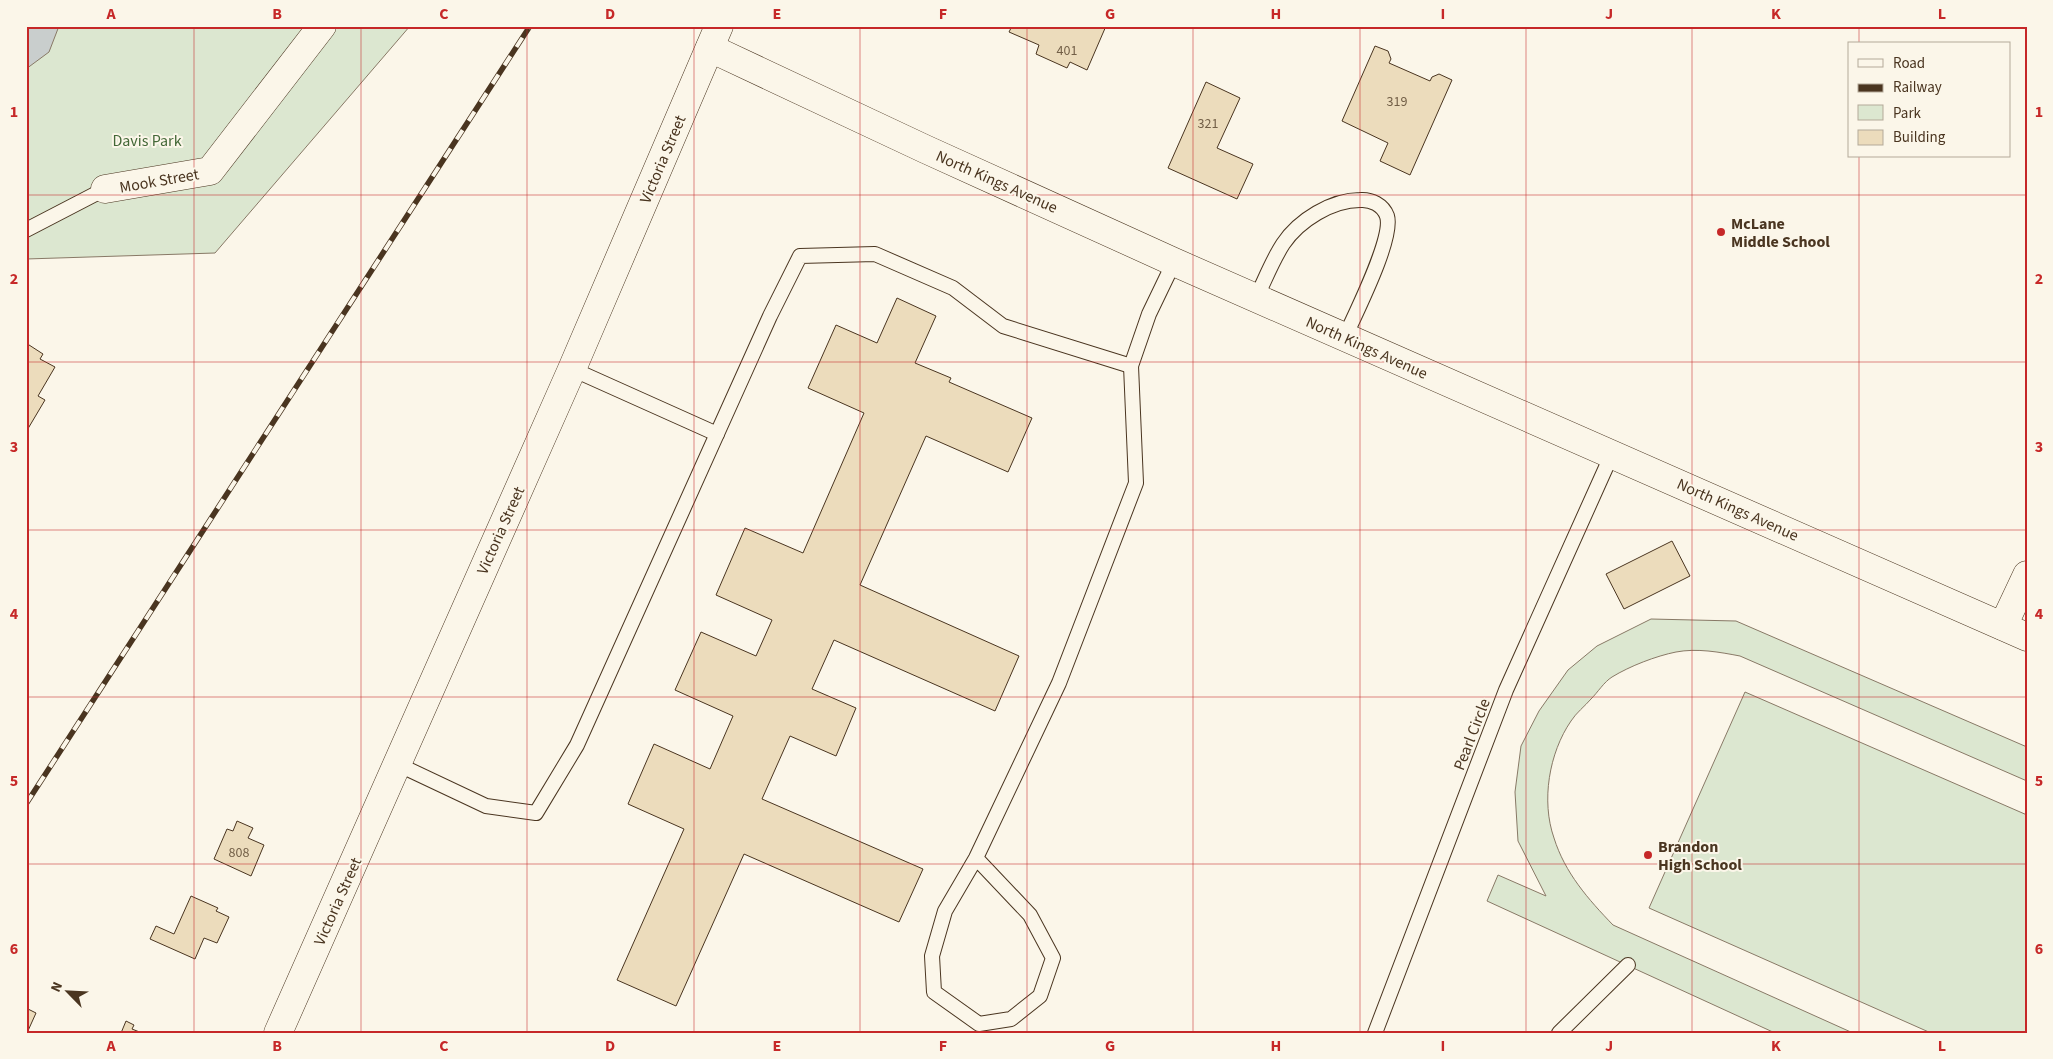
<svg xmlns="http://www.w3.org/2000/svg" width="2053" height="1059" font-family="'Source Sans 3',sans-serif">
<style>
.green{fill:#dce7d0;stroke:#887966}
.water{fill:#c9cecd;stroke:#887966}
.building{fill:#ecdcbc;stroke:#4a3520}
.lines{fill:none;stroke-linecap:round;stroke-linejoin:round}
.service-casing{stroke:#4a3520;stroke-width:16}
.minor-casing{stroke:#4a3520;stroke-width:29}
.tertiary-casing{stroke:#4a3520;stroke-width:29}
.service{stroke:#fbf6e9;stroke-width:14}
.minor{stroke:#fbf6e9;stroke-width:28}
.tertiary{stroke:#fbf6e9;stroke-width:28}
.rail-casing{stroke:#4a3520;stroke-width:5.5}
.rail{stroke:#fbf6e9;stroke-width:4;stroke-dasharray:11;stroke-linecap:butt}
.grid{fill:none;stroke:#c62828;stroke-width:1;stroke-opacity:0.55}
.poi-dot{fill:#c62828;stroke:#fbf6e9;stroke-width:2}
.labels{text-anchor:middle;stroke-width:4;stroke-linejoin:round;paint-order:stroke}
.number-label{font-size:14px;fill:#725f47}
.park-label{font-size:16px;fill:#436837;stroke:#fbf6e9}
.street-label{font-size:16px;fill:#4a3520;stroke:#fbf6e9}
.poi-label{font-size:16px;font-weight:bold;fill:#4a3520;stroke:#fbf6e9;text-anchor:start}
.neatline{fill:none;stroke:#c62828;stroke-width:2}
.grid-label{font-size:16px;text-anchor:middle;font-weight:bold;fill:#c62828}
</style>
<rect width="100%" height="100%" fill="#fbf6e9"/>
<g class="green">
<polygon points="26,26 410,26 215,253 26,259"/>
<path d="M1651,619L1736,621L2027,747V781L1740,656C1719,652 1697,648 1676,652C1656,656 1630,666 1612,677C1604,682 1598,692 1591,699C1585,706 1576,713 1571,721C1549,753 1541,801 1554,838C1565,873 1588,899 1613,925L1853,1033H1775L1487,901L1498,875L1546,896L1518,841L1515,792L1521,746L1539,711L1568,670L1597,646Z"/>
<polygon points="1745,692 2027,815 2027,1033 1931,1033 1649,908"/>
</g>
<polygon class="water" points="26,26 59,26 49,52 26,69"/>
<g class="building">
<polygon points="1012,26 1106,26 1087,70 1070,62 1067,68 1036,54 1039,45 1009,32"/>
<polygon points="1375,46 1388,51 1391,59 1389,63 1430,81 1432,77 1439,74 1452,80 1410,175 1380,161 1388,143 1342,121"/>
<polygon points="1206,82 1240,98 1217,148 1253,164 1237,199 1168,168"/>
<polygon points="897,298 936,316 915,363 951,378 949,382 1032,418 1008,472 926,436 860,585 1019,656 995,711 834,640 812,689 856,708 836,756 790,736 762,799 923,869 899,922 744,854 676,1006 617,980 684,829 628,804 654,744 710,769 733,716 675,690 701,632 756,656 772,620 716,595 745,528 803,553 864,413 808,388 836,325 877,343"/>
<polygon points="26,343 43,354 40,359 55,367 38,396 45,400 26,432"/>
<polygon points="1672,541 1690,576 1624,609 1606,574"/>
<polygon points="237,821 253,828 248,838 264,845 251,876 214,859 227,829 233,831"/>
<polygon points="191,896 218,908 216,911 229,917 217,943 204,938 195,959 150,939 156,926 174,934"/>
<polygon points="26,1008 36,1013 27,1033 26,1033"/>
<polygon points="126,1021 134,1025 132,1029 142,1033 121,1033"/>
</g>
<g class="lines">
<defs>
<g id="service">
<polyline points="26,230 105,189"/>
<path d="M1256,298C1265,280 1272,261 1283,244C1299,220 1332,200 1360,200C1371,199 1383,205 1387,216C1394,238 1355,314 1345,337"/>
<polyline points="572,369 717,434"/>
<polyline points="397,764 486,806 536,813 577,745 770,316 800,256 875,254 953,288 1003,326 1131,366 1149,314 1174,262"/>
<polyline points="976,858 1030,915 1053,958 1040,996 1011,1019 979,1024 934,992 932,956 945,911 976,858 1059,683 1136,483 1131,366"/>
<polyline points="1375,1033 1506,690 1612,454"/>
<polyline points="1559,1033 1628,965"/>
</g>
<g id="minor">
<polyline points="105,189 210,171 322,26"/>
<polyline points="2003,626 2027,575"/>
</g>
<g id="tertiary">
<polyline points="710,48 925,149 1174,262 2027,637"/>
<polyline points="278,1033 572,369 719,26"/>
</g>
</defs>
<use href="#service" class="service-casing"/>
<use href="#minor" class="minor-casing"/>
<use href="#tertiary" class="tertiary-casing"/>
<use href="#service" class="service"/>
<use href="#minor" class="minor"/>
<use href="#tertiary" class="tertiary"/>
<defs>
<polyline id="rail" points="26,804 530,26"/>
</defs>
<use href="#rail" class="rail-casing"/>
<use href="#rail" class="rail"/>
</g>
<path class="grid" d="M194,26V1033M361,26V1033M527,26V1033M694,26V1033M860,26V1033M1027,26V1033M1193,26V1033M1360,26V1033M1526,26V1033M1692,26V1033M1859,26V44M1859,156V1033M26,195H2027M26,362H2027M26,530H2027M26,697H2027M26,864H2027"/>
<g class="poi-dot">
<circle cx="1721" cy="232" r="5"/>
<circle cx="1648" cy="855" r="5"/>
</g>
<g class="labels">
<g class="number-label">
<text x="1067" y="55">401</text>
<text x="1397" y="106">319</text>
<text x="1208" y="128">321</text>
<text x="239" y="857">808</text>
</g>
<g class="park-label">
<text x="147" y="146">Davis Park</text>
</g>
<g class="street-label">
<text transform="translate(662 159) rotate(-67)" y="6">Victoria Street</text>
<text transform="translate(159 180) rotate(-10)" y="6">Mook Street</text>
<text transform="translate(997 181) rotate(24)" y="6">North Kings Avenue</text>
<text transform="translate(1367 347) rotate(24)" y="6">North Kings Avenue</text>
<text transform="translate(1738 509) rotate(24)" y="6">North Kings Avenue</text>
<text transform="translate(500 530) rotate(-66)" y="6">Victoria Street</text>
<text transform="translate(1471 734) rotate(-69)" y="6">Pearl Circle</text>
<text transform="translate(337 901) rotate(-66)" y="6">Victoria Street</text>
</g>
<g class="poi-label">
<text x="1731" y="229">McLane<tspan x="1731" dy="18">Middle School</tspan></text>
<text x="1658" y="852">Brandon<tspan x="1658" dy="18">High School</tspan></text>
</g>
</g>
<rect width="2053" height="1059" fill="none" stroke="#fbf6e9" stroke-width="55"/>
<rect x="1848" y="42" width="162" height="115" fill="#fbf6e9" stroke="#b4a999"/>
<rect x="1858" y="59" width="25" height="8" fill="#fbf6e9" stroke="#b4a999"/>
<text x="1893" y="68" font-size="15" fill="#4a3520">Road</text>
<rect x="1858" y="84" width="25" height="8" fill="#4a3520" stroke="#b4a999"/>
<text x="1893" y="92" font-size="15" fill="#4a3520">Railway</text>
<rect x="1858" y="105" width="25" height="15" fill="#dce7d0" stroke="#b4a999"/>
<text x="1893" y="118" font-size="15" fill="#4a3520">Park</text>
<rect x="1858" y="130" width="25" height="15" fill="#ecdcbc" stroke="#b4a999"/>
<text x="1893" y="142" font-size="15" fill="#4a3520">Building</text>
<g transform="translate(68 992) rotate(294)" stroke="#fbf6e9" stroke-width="4" paint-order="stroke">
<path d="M0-4L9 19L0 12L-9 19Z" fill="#4a3520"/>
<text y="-8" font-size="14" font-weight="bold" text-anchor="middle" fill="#4a3520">N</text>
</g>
<rect x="28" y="28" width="1998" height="1004" class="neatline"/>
<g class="grid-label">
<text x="111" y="19">A</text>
<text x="277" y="19">B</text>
<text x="444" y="19">C</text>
<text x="610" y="19">D</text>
<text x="777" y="19">E</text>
<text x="943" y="19">F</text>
<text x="1110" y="19">G</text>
<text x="1276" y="19">H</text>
<text x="1443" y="19">I</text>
<text x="1609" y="19">J</text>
<text x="1776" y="19">K</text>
<text x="1942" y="19">L</text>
<text x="14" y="117">1</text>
<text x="2039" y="117">1</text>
<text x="14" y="284">2</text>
<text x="2039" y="284">2</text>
<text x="14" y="452">3</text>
<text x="2039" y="452">3</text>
<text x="14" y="619">4</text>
<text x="2039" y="619">4</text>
<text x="14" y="786">5</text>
<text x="2039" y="786">5</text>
<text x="14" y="954">6</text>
<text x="2039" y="954">6</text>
<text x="111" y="1051">A</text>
<text x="277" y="1051">B</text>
<text x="444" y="1051">C</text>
<text x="610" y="1051">D</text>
<text x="777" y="1051">E</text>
<text x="943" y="1051">F</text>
<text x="1110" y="1051">G</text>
<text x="1276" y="1051">H</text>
<text x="1443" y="1051">I</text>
<text x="1609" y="1051">J</text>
<text x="1776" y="1051">K</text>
<text x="1942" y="1051">L</text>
</g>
</svg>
